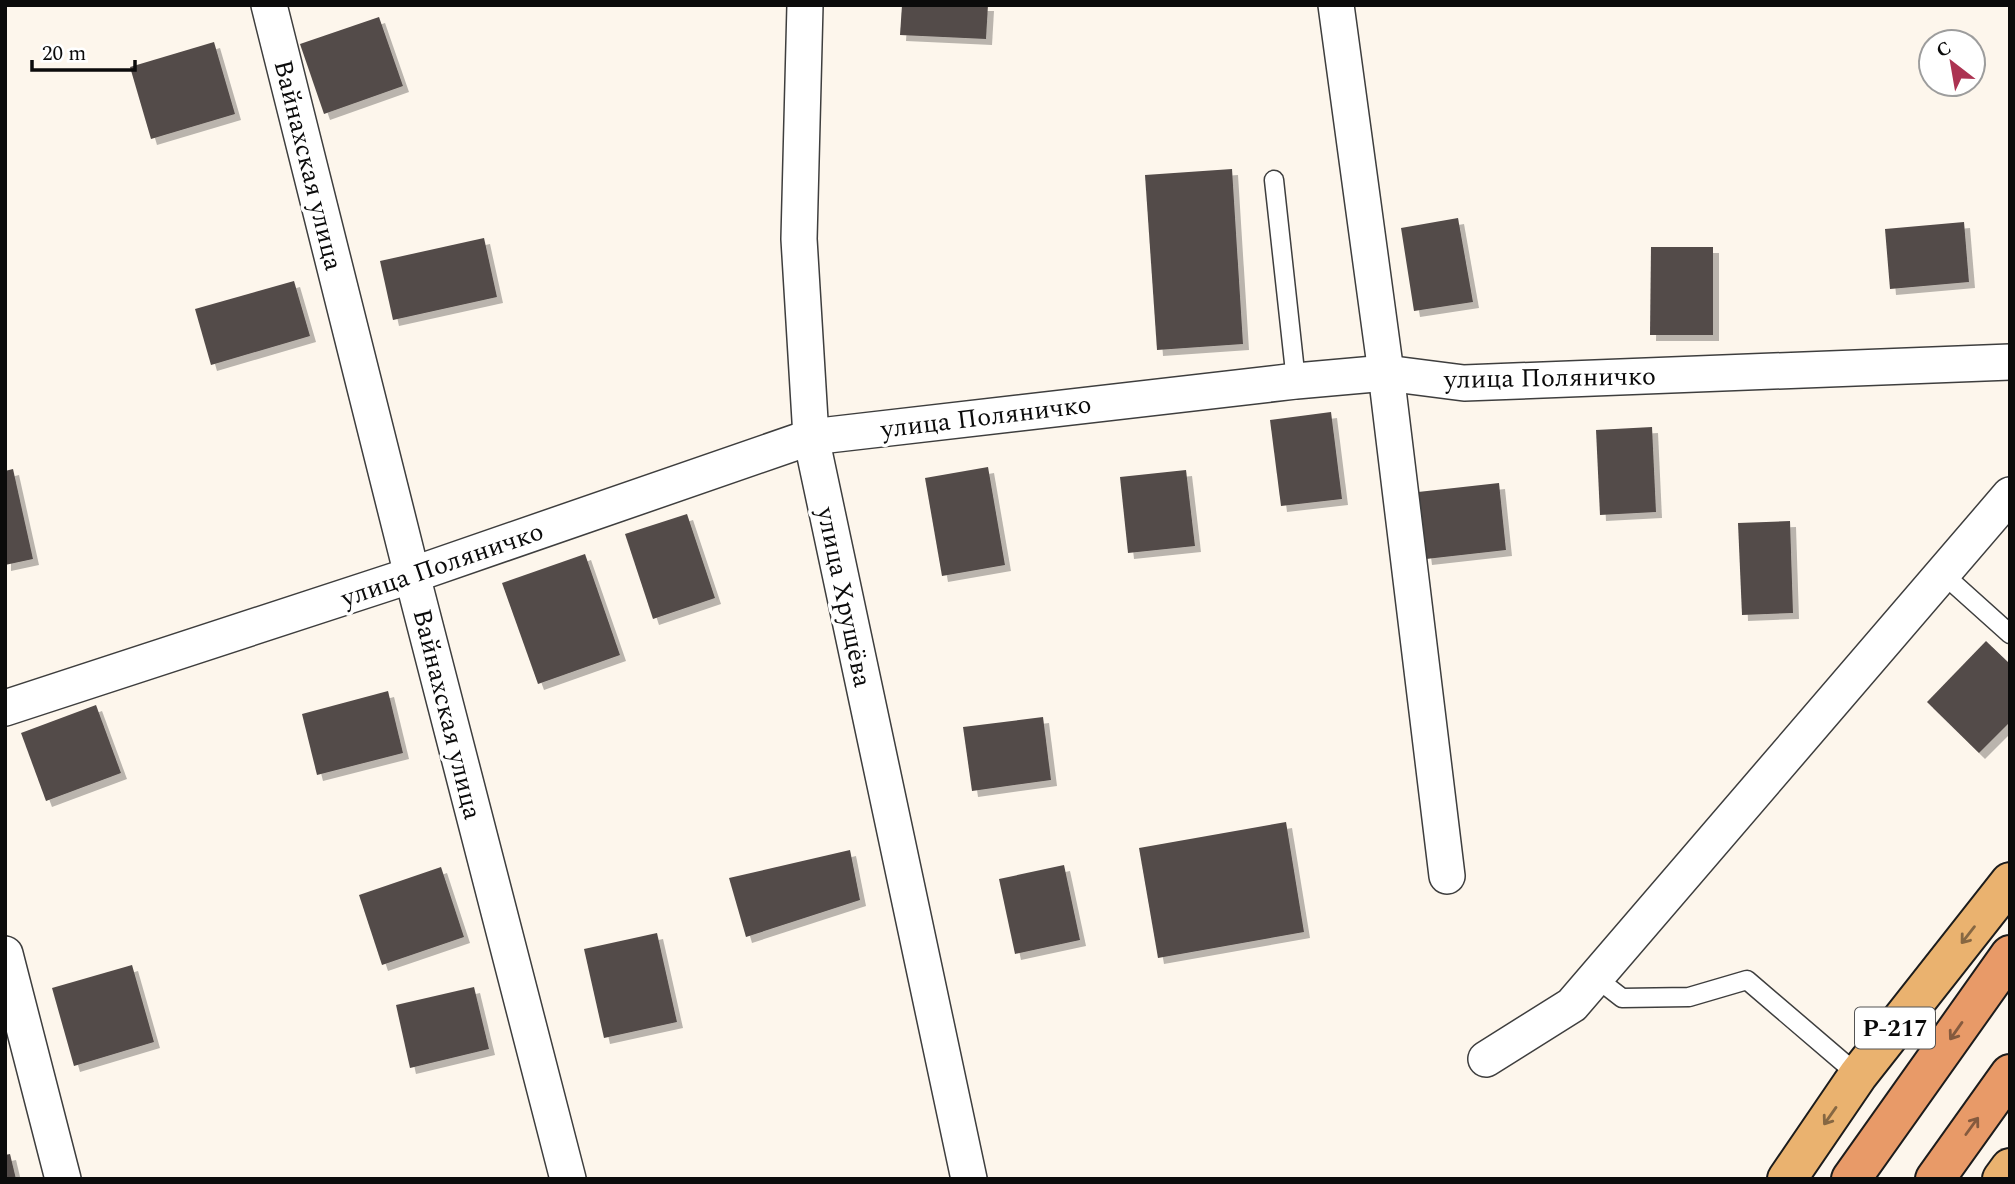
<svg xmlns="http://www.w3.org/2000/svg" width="2015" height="1184" font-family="Spectral,serif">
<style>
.building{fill:#534b49;filter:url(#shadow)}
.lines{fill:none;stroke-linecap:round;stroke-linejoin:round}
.service-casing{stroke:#3e3e3e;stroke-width:21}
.minor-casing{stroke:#3e3e3e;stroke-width:38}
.primary-casing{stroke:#1c1c1c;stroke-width:42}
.trunk-casing{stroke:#1c1c1c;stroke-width:42}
.service{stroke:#fff;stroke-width:18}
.minor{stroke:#fff;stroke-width:35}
.primary{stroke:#eab26f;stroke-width:38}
.trunk{stroke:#e89a68;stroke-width:38}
.oneway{stroke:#866742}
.oneway2{stroke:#855a3e}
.labels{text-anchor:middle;stroke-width:7;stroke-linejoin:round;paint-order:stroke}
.shield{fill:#fff;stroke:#545454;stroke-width:2}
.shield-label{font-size:24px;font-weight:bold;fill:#0b0b0b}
.street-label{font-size:26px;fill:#0b0b0b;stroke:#fff}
</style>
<defs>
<filter id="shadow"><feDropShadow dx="6" dy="6" stdDeviation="0" flood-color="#0004"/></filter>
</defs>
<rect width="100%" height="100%" fill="#fdf6ec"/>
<g class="building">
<polygon points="902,5 988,5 986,39 900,35"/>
<polygon points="379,17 403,86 324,114 300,44"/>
<polygon points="214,42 235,114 151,139 130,67"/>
<polygon points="1232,169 1243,344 1157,350 1145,175"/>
<polygon points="1458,218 1473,302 1414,311 1401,228"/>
<polygon points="1964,222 1969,282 1890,289 1885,229"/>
<polygon points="484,238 497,297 393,320 380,261"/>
<polygon points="1651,247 1713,247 1713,335 1650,335"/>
<polygon points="294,281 310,336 211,365 195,309"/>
<polygon points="1331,412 1342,499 1281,506 1270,420"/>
<polygon points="1652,427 1656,512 1600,515 1596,430"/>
<polygon points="988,467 1005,565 942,576 925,478"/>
<polygon points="13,469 33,559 5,565 5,471"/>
<polygon points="1186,470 1195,546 1128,553 1120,477"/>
<polygon points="1499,483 1506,550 1426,559 1418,492"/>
<polygon points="687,514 715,598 653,619 625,534"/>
<polygon points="1790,521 1793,613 1742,615 1738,523"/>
<polygon points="585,554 620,655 538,684 502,583"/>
<polygon points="1986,641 2010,664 2010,722 1979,753 1927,702"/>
<polygon points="388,691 403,753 317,775 302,714"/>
<polygon points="96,705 121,773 46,801 21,733"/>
<polygon points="1043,717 1051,780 972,791 963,727"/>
<polygon points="1286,822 1304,932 1158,958 1139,848"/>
<polygon points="850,850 860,900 746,937 729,878"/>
<polygon points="1064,865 1080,940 1015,954 999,879"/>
<polygon points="441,867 464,937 382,965 359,895"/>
<polygon points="657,933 677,1022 604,1038 584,949"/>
<polygon points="132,965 154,1042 74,1066 52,988"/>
<polygon points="474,987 489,1049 410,1068 396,1005"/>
<polygon points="10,1154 16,1179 5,1179 5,1155"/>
</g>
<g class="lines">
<defs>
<g id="service">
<polyline points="1274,180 1296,381"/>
<polyline points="1942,573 2010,634"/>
<polyline points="1595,977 1622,998 1689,997 1747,980 1858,1075"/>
</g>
<g id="minor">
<polyline points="269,5 412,575 568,1179"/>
<polyline points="805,5 799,239 811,437 969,1179"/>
<polyline points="1336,5 1386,373 1447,876"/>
<polyline points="5,708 412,575 811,437 1296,381 1386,373 1464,383 2010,362"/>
<polyline points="5,954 63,1179"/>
<polyline points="1486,1059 1572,1005 2010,495"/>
</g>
<g id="primary">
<polyline points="1787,1179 1858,1075 2010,882"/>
<polyline points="2002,1179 2010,1168"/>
</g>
<g id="trunk">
<polyline points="1851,1179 2010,955"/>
<polyline points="1935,1179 2010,1074"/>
</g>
</defs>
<use href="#service" class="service-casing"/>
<use href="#minor" class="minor-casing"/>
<use href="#primary" class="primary-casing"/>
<use href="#trunk" class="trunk-casing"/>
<use href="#service" class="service"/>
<use href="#minor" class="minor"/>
<use href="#primary" class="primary"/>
<use href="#trunk" class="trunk"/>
</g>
<defs><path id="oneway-shaft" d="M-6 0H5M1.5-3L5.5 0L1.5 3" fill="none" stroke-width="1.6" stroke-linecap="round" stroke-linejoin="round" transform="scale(1.75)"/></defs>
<g class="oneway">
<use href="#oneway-shaft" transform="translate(1968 935) rotate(128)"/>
<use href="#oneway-shaft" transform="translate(1830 1116) rotate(125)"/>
</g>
<g class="oneway2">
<use href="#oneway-shaft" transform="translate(1956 1031) rotate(125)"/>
<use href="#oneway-shaft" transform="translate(1972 1126) rotate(-54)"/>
</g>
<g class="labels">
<rect class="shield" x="1855" y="1007.5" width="80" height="41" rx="5"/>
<g class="shield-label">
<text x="1895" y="1036">Р-217</text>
</g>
<g class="street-label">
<text transform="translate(309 165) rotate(76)" y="9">Вайнахская улица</text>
<text transform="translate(1550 377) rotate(-1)" y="9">улица Поляничко</text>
<text transform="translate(986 416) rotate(-7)" y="9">улица Поляничко</text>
<text transform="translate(442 564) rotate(-19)" y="9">улица Поляничко</text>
<text transform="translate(845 597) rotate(78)" y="9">улица Хрущёва</text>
<text transform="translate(448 714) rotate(76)" y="9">Вайнахская улица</text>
</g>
</g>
<rect width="2015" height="1184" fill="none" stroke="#0b0b0b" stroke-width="14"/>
<g transform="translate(1952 63) rotate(329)"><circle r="33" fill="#ffffff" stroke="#9d9d9d" stroke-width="2"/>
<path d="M0-5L12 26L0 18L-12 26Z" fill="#ac3352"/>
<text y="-10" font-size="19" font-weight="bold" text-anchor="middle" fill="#0b0b0b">С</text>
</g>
<path d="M32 60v10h103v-10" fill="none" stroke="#0b0b0b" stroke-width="3.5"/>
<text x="42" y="60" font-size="21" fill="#0b0b0b" stroke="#ffffff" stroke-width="5" paint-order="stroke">20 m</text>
</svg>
